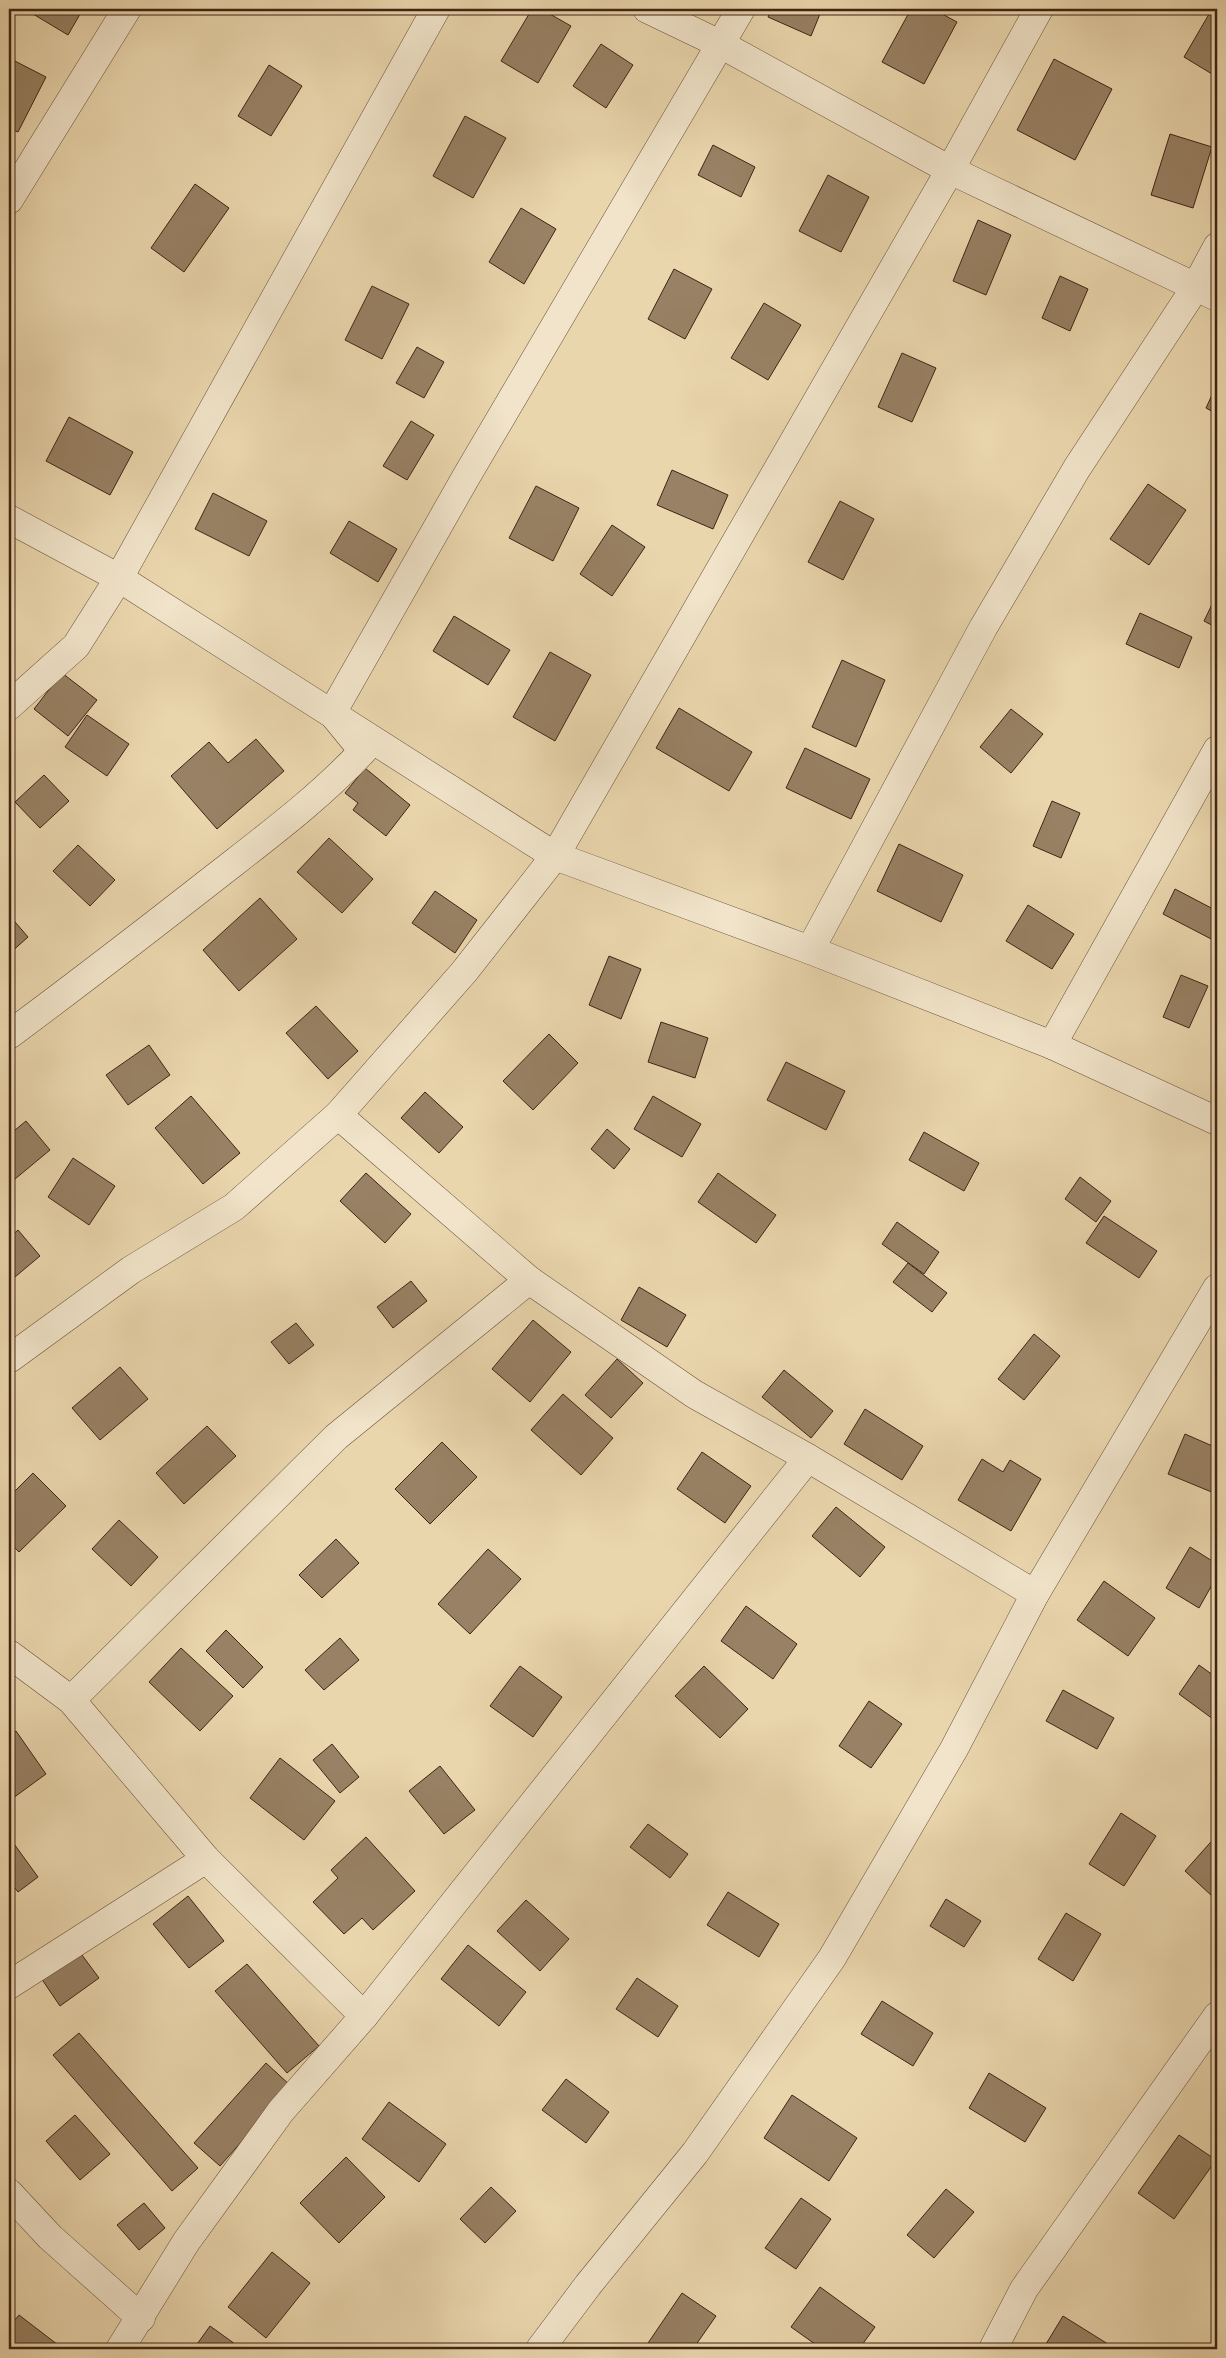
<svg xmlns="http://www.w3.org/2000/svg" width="1226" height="2358" font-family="'Gentium Book Plus',serif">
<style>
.building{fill:#988164;stroke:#402414}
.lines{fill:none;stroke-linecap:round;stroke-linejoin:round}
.minor-casing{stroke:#6a503a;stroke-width:29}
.minor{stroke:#f1e4ca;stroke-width:28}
</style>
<rect width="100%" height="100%" fill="#ead6ad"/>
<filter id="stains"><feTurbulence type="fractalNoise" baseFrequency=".004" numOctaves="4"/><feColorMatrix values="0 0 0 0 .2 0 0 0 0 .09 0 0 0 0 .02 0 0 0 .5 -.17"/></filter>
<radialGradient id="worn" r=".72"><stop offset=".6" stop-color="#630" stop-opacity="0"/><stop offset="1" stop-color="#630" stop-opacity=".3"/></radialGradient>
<g class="building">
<polygon points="36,9 83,9 68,35 33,14"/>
<polygon points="532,9 541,9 571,26 538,83 501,61"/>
<polygon points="771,9 822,9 811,36 768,17"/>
<polygon points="911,9 933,9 957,22 924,84 882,62"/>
<polygon points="1212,9 1217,9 1217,77 1184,57"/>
<polygon points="601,44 633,65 606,108 573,86"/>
<polygon points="9,58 46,77 18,132 9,128"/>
<polygon points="1054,59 1112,89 1075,160 1017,130"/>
<polygon points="269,65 302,86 271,136 238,116"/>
<polygon points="465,116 506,138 473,198 433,176"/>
<polygon points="1170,134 1212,147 1193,208 1151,195"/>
<polygon points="713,145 755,167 741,197 698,175"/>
<polygon points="828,175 869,197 841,252 799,231"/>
<polygon points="195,184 229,208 184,272 151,248"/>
<polygon points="521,208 556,229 524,284 489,262"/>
<polygon points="978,220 1011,235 986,295 953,281"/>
<polygon points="674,269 712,289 685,339 648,319"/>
<polygon points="1060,276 1088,289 1070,331 1042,318"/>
<polygon points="372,286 409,304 382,359 345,340"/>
<polygon points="764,303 801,325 768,380 731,358"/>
<polygon points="417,347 444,362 424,398 396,383"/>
<polygon points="902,353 936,368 912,422 878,407"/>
<polygon points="1217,384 1217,414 1206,408"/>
<polygon points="69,417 133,452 110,495 46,461"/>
<polygon points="411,421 434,435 407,480 383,466"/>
<polygon points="672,470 728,495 713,529 657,505"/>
<polygon points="1148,484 1186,510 1149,565 1110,539"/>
<polygon points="536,486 579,508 553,561 509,538"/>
<polygon points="213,493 267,521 249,556 195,529"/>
<polygon points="840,501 874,519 843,580 808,562"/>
<polygon points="349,521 397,549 378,582 330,553"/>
<polygon points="612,525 645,547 612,596 580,574"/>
<polygon points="1217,594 1217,628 1204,621"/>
<polygon points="1140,613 1192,637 1179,668 1126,644"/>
<polygon points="454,616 510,650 488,685 433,651"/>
<polygon points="550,652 591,675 555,741 513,717"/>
<polygon points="842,660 885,680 856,747 812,727"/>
<polygon points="62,673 97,700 68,736 34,709"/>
<polygon points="679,708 752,752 729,791 656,748"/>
<polygon points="1011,709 1043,734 1011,773 980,747"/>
<polygon points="87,715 129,744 107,776 65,747"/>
<polygon points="256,739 284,771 217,829 171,776 209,742 228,763"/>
<polygon points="805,748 870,779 851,819 786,788"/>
<polygon points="365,768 410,805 386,836 353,810 358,803 345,793"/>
<polygon points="44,775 69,801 40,828 15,802"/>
<polygon points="1052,801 1080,813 1061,858 1033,846"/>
<polygon points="329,838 373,879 342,913 297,872"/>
<polygon points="899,844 963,875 941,922 877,891"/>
<polygon points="78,845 115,880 90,906 53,871"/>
<polygon points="1175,889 1217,911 1217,942 1163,914"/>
<polygon points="435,891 477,920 455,953 412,923"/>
<polygon points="260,898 297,939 239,991 203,950"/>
<polygon points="1028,905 1074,934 1052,969 1006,941"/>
<polygon points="9,915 28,937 9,954"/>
<polygon points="609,956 641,969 621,1019 589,1005"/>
<polygon points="1181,975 1208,986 1189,1028 1163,1017"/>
<polygon points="316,1006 358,1051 328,1079 286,1033"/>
<polygon points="661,1022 708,1038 695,1078 648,1062"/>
<polygon points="549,1034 578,1063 533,1110 503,1081"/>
<polygon points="149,1045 170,1075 128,1105 106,1075"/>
<polygon points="786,1062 845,1091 826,1130 767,1100"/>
<polygon points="425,1092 463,1127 439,1153 401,1118"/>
<polygon points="191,1096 240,1153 203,1184 155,1128"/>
<polygon points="653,1096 701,1124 682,1157 634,1129"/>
<polygon points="26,1121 50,1150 9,1184 9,1135"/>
<polygon points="607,1129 630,1149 614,1169 591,1149"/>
<polygon points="924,1132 979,1163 964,1191 909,1160"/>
<polygon points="73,1158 115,1186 89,1225 48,1197"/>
<polygon points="366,1173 411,1214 385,1243 340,1201"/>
<polygon points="718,1173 776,1215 756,1243 698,1202"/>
<polygon points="1080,1177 1111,1201 1096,1222 1065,1199"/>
<polygon points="1104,1216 1157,1251 1139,1278 1086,1243"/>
<polygon points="897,1222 939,1252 924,1274 882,1244"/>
<polygon points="18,1230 40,1256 9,1282 9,1238"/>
<polygon points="908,1263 947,1293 932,1312 893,1282"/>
<polygon points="411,1281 427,1301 393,1328 377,1307"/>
<polygon points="639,1287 686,1315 667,1347 621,1320"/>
<polygon points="533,1320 571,1352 530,1402 492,1369"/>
<polygon points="296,1323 314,1345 289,1364 271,1342"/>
<polygon points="1034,1334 1060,1356 1024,1400 998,1379"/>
<polygon points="617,1359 643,1383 611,1418 585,1395"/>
<polygon points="120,1367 148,1399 100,1440 72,1408"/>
<polygon points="784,1370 833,1411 811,1438 762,1397"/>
<polygon points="563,1394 613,1438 581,1475 531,1430"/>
<polygon points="865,1409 923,1446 902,1480 844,1444"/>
<polygon points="207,1426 236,1456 184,1504 156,1473"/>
<polygon points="1185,1434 1217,1448 1217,1485 1214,1493 1168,1474"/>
<polygon points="442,1442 477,1477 430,1524 395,1489"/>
<polygon points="702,1452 751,1486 725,1523 677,1489"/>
<polygon points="982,1459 1003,1472 1010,1460 1041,1479 1011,1531 958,1500"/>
<polygon points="33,1473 66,1506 19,1552 9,1542 9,1497"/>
<polygon points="836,1507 885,1547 860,1577 812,1536"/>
<polygon points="119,1520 158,1557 131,1586 92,1549"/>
<polygon points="336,1539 359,1563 322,1598 299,1575"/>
<polygon points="1190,1547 1217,1564 1217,1576 1199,1608 1166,1588"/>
<polygon points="488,1549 521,1579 470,1634 438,1604"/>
<polygon points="1104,1581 1155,1618 1128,1656 1077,1620"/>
<polygon points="746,1606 797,1644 773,1679 721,1641"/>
<polygon points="226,1630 263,1667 243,1688 206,1651"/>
<polygon points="340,1638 359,1660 324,1690 305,1670"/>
<polygon points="181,1648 233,1696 200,1731 149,1682"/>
<polygon points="1199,1665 1217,1678 1217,1722 1179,1694"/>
<polygon points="520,1666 562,1697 533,1737 490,1706"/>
<polygon points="704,1666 748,1709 720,1738 675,1696"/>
<polygon points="1063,1690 1114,1718 1097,1749 1046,1721"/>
<polygon points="869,1701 902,1724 871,1768 839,1746"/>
<polygon points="16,1731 46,1774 9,1801 9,1736"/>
<polygon points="332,1744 359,1777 340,1793 313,1760"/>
<polygon points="280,1758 335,1801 304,1840 250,1798"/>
<polygon points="440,1766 475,1810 444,1834 409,1791"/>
<polygon points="1121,1813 1156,1836 1124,1886 1089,1864"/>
<polygon points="648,1824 688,1854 670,1878 630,1847"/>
<polygon points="1217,1835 1217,1891 1212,1896 1185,1871"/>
<polygon points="9,1837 38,1877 18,1892 9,1880"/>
<polygon points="366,1837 415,1891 373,1930 362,1918 344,1934 313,1902 338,1878 331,1870"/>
<polygon points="728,1892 779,1924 759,1957 707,1925"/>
<polygon points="188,1896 224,1941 189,1968 153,1924"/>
<polygon points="946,1899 981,1921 964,1947 930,1926"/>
<polygon points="526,1900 569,1939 540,1971 497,1931"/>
<polygon points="1066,1913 1101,1934 1073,1981 1038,1959"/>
<polygon points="468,1945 526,1992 499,2026 441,1979"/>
<polygon points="79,1951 99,1978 60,2006 41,1978"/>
<polygon points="247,1964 319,2046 287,2073 215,1991"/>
<polygon points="637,1978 678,2006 658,2037 616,2009"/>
<polygon points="882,2001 933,2033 913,2066 861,2034"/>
<polygon points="79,2033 198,2168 172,2191 53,2055"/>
<polygon points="266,2063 291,2086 220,2166 194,2143"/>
<polygon points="989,2073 1046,2108 1025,2142 969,2108"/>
<polygon points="566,2079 609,2112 586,2143 542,2110"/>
<polygon points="792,2095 857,2138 829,2181 764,2138"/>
<polygon points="389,2102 446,2144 419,2182 362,2139"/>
<polygon points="75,2115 110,2154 80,2180 46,2141"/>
<polygon points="1179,2135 1216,2160 1174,2219 1138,2193"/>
<polygon points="346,2157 385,2197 339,2243 300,2203"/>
<polygon points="491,2187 516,2211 485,2243 460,2219"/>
<polygon points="946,2189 974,2212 934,2258 907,2235"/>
<polygon points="801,2198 831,2219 796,2269 765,2248"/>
<polygon points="144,2203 165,2228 139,2250 117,2225"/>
<polygon points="272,2252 310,2283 266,2338 228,2307"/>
<polygon points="820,2287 875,2327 859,2349 822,2349 791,2327"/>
<polygon points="682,2293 716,2316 693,2349 650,2349 646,2346"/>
<polygon points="19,2315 62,2348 61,2349 9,2349 9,2327"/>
<polygon points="1063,2316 1116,2349 1043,2349"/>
<polygon points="210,2326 242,2349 198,2349 195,2347"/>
</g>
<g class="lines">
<defs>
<g id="minor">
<polyline points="647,9 722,45 950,170 1217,297"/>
<polyline points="9,200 127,9"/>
<polyline points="9,519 119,578 555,856 810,950 1052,1045 1217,1121"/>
<polyline points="9,706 76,646 119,578 436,9"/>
<polyline points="810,950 983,628 1077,468 1195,288 1217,247"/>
<path d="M9,1035C79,983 149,929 218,875C268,836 319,798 363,751L332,713L466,477L741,9"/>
<polyline points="1052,1045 1217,750"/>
<polyline points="338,1115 529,1280 694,1394 808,1458 1035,1594"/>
<polyline points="9,1359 131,1270 234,1207 338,1115 464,972 555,856 950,170 1039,9"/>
<polyline points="9,1654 71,1700 206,1859 364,2016"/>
<polyline points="71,1700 336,1437 529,1280"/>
<polyline points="9,1985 206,1859"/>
<polyline points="9,2193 50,2237 141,2318"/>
<polyline points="120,2349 186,2242 281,2111 364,2016 808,1458"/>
<polyline points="540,2349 588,2285 695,2153 832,1958 954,1749 1035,1594 1217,1288"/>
<polyline points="993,2349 1024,2289 1217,2016"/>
</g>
</defs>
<use href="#minor" class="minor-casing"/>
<use href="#minor" class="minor"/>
</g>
<rect width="1226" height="2358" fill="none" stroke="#ead6ad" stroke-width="30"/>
<rect x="10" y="10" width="1206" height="2338" fill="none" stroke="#402414" stroke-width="2.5"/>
<rect x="15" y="15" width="1196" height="2328" fill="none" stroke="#402414"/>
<rect width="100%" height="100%" filter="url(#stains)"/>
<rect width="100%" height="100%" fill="url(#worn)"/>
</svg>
